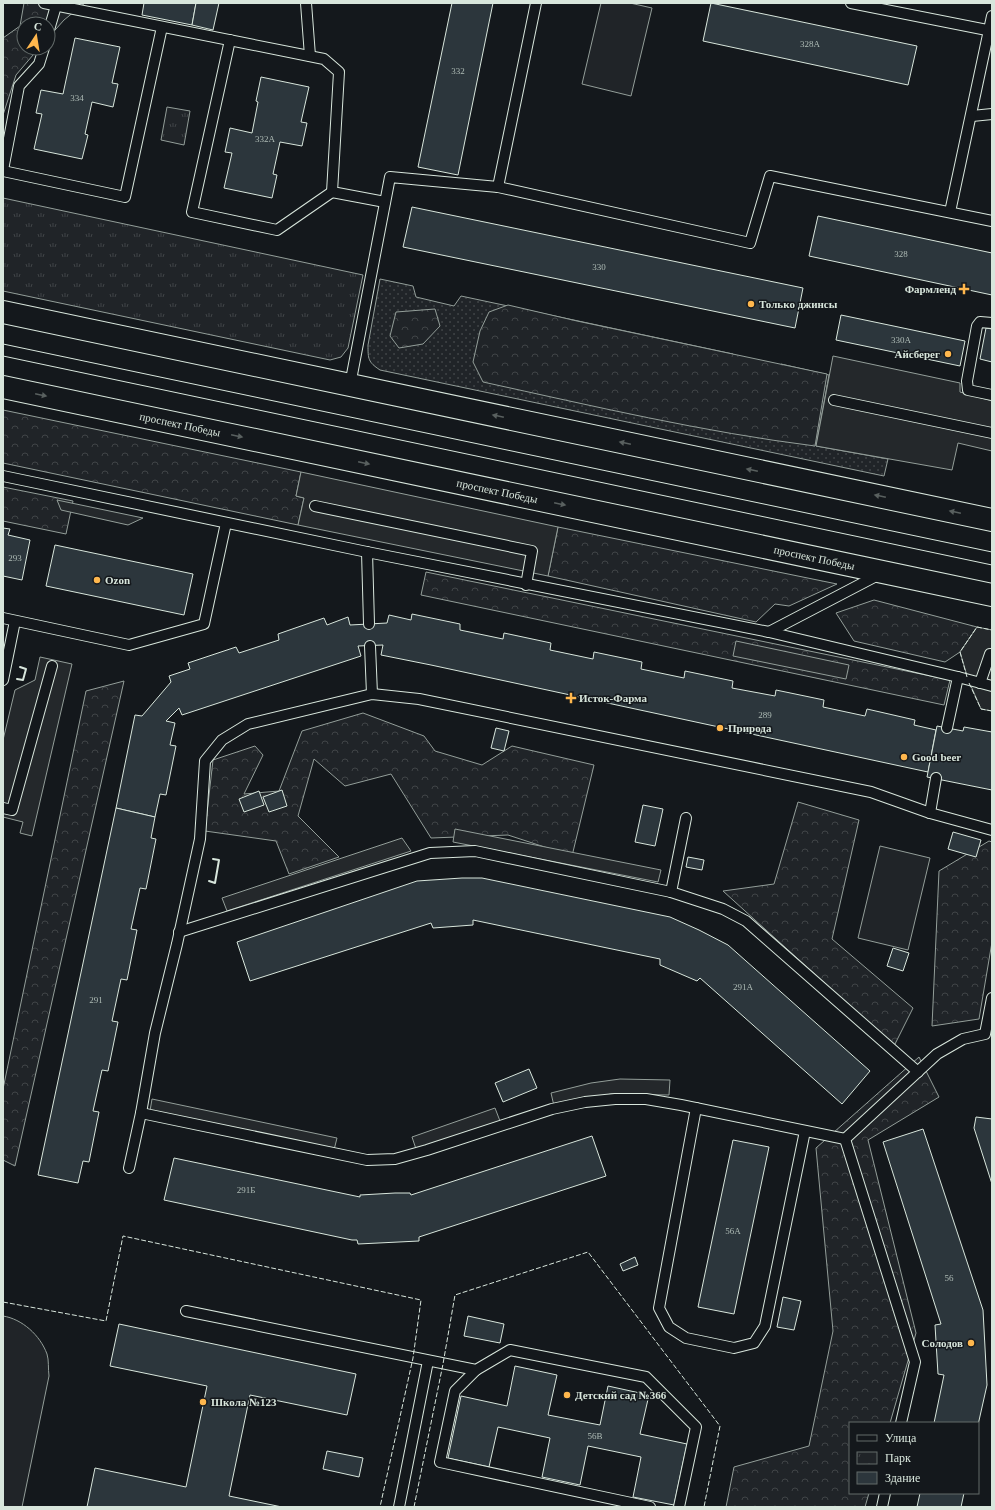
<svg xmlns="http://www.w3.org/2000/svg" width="995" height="1510" font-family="Georgia,serif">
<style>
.grass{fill:url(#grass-dots);stroke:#939e99}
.forest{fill:url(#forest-crowns);stroke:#939e99}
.park{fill:url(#park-tufts);stroke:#939e99}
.pitch{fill:#202428;stroke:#939e99}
.parking{fill:#24282b;stroke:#939e99}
.building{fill:#2c363c;stroke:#d8e6dc}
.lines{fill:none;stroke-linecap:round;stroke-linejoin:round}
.lane-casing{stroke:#d8e6dc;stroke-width:12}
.primary-casing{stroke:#d8e6dc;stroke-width:24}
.lane{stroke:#14181c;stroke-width:10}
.primary{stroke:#14181c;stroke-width:22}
.tram{stroke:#d8e6dc;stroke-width:1}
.fence{stroke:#d8e6dc;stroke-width:1;stroke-dasharray:5 2;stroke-linecap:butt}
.wall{stroke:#d8e6dc;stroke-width:2}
.oneway{fill:#59605f}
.poi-dot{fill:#ffb74d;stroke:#14181c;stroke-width:1.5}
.labels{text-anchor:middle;stroke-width:3;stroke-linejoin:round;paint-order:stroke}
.number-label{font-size:9px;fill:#adbab4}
.poi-label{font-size:11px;font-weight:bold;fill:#d8e6dc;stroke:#14181c;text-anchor:start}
.street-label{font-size:11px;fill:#d8e6dc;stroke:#14181c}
</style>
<defs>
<pattern id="grass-dots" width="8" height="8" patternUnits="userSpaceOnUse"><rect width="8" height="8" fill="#202428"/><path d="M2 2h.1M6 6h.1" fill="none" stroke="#404447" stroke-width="1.8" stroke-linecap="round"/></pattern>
<pattern id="forest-crowns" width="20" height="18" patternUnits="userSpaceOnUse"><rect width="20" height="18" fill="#202428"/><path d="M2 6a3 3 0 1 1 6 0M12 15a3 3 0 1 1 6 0" fill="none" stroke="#404447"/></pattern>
<pattern id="park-tufts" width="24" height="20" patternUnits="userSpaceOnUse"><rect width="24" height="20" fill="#202428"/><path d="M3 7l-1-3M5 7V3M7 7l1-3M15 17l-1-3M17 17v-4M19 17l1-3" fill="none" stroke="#404447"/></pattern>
</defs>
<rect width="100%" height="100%" fill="#14181c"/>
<path class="grass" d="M380,279L413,286L416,297L454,306L461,296L733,354L736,365L773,373L781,364L829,375L816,446L888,459L884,476L380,370C368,362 368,359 368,345Z"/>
<g class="forest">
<polygon points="24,3 85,3 64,20 48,38 48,24 24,24 24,48 39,48 16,75 3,115 3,38 20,26"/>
<path d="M508,305L577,321L827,374L815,446C703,432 593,406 483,382L473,362L480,331L489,312Z"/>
<polygon points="435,309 440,326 423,344 399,348 390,336 396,312"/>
<polygon points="3,410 301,472 296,496 304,498 298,525 3,463"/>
<polygon points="3,487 73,501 66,534 3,521"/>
<polygon points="558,527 837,584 789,606 775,604 756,622 548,576"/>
<polygon points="426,572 950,680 944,705 421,595"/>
<polygon points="874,600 977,627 960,652 945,662 854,641 836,613"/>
<polygon points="124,681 15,1166 3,1160 3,1089 86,691"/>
<polygon points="363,713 424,736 435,751 482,765 512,746 594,765 572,856 508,835 431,838 391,774 345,786 314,759 298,816 339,857 289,874 276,841 205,831 213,760 255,746 263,755 244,794 279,791 302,731"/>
<polygon points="798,802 859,820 832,939 913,1008 894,1046 723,891 774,884"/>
<polygon points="989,841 992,842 992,942 979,1019 932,1026 939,871"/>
<polygon points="919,1057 939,1097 868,1140 916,1333 890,1423 850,1423 850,1493 869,1493 865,1507 726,1507 734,1467 809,1446 833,1331 816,1148"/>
</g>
<g class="park">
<polygon points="167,107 190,111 184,145 161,140"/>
<polygon points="3,198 363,275 348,348 341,357 330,360 3,291"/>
</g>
<g class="pitch">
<polygon points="601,3 630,3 652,8 631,96 582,84"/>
<polygon points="880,846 930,858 908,950 858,938"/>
<path d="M3,1316C22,1319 40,1335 47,1354C49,1360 48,1369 49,1376L22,1507H3Z"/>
</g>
<g class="parking">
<polygon points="833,356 960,383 960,392 992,401 992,451 958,443 952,470 816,446"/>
<polygon points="301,472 558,527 548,576 298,525 304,498 296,496"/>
<polygon points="57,500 143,518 128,525 61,510"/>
<polygon points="977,627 992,630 992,711 981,709 968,679 960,652"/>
<polygon points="736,641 849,665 846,679 733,656"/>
<polygon points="40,657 72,664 32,836 20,833 23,822 3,817 3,740 15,690 35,680"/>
<polygon points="455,829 661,870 658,882 453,842"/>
<polygon points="402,838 411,851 227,911 222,898"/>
<polygon points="620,1079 670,1080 669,1095 611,1094 554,1106 551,1093 591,1083"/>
<polygon points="152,1099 337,1138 334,1150 150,1111"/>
<polygon points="495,1108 500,1121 416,1149 412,1137"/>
</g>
<g class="building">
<polygon points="144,3 196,3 192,25 142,15"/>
<polygon points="196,3 219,3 213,30 192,25"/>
<polygon points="452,3 493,3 458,175 418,167"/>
<polygon points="711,3 917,46 908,85 703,41"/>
<polygon points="75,38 120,47 112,83 118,84 113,107 92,102 85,134 88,135 82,159 34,149 42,114 36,113 41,90 63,94"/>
<polygon points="261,77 309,87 301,122 307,123 302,146 280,142 273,174 277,175 272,198 224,188 232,153 225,152 230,128 252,133 258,102 256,101"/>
<polygon points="412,207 803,288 795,328 403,247"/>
<polygon points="818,216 992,253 992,295 809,256"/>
<polygon points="841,315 965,341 960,366 836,340"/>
<polygon points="986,328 992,329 992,362 980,359"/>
<polygon points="3,528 10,529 8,535 30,540 22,580 3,576"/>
<polygon points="55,545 193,574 184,615 46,586"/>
<polygon points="412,614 460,624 460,630 503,639 504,633 551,643 550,650 593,659 594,652 642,662 641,669 684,678 685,671 733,681 732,688 775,696 776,690 824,700 823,707 865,716 867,709 915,720 914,725 936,730 928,772 431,665 381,655 383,645 358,646 361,656 182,715 179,708 166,721 175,723 170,745 176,746 166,795 160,794 155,817 116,808 135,715 142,716 171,682 169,676 190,669 188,663 236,647 239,653 279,640 278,634 324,618 327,625 348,617 350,625 387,623 389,615 411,620"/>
<polygon points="937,726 963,731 964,727 992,732 992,790 927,777"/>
<polygon points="496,728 509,731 504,751 491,748"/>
<polygon points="282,790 287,806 269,812 263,797"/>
<polygon points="259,791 264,805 244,812 239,799"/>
<polygon points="643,805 663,809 655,846 635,842"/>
<polygon points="116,808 155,817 151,838 156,839 146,889 140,888 131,929 137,930 127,980 121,979 112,1021 118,1022 108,1071 102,1070 93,1111 99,1112 89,1162 83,1161 78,1183 38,1175"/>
<polygon points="953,832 981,840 976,857 948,849"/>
<polygon points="688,857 704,860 702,870 686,867"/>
<polygon points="462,878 482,878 670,917 699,930 728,945 870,1071 842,1104 700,978 697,981 660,965 660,959 473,920 473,925 433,928 431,923 250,981 237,942 417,881"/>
<polygon points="893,948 909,953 903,971 887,966"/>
<polygon points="529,1069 537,1088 503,1102 495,1083"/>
<polygon points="976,1117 992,1119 992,1184 974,1128"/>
<polygon points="923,1129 983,1310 987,1385 978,1425 978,1423 934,1423 944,1375 938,1374 935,1325 941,1324 883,1142"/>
<polygon points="592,1136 606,1176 419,1237 419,1241 358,1244 357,1240 352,1240 164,1200 174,1158 360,1197 360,1195 395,1193 410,1193 411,1195"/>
<polygon points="733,1140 769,1147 734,1314 698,1307"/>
<polygon points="635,1257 638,1265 623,1271 620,1264"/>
<polygon points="783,1297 801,1301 794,1330 777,1327"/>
<polygon points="468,1316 504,1324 500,1343 464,1336"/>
<polygon points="119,1324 356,1374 347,1415 250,1395 229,1496 282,1507 87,1507 95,1468 186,1487 207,1386 110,1366"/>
<polygon points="515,1366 557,1375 548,1415 600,1425 608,1386 649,1395 640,1434 687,1444 674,1505 633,1497 641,1457 588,1446 580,1485 542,1477 550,1438 498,1427 489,1467 448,1458 461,1396 507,1406"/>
<polygon points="327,1451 363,1458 359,1477 323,1469"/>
<polygon points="920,1493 964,1493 961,1507 917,1507"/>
</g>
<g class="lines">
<defs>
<g id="lane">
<polyline points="44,3 324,59 339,72 332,192 385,202"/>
<polyline points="306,3 310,56"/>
<polyline points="851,3 992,31"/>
<polyline points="48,33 56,6"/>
<polyline points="230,40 192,212 277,230 332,192"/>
<polyline points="972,116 992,114"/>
<polyline points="3,170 19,86 39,64 44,48"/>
<polyline points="3,171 125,197 162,27"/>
<polyline points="498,187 536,3"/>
<polyline points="950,212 992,16"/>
<polyline points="992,323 980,322 977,326 967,381 968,390 992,395"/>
<polyline points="350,385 390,177 498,187 750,243 770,176 992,221"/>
<polyline points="834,400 992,433"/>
<polyline points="3,476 367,552 769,632 958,677 947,728"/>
<polyline points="315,506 532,551 526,585"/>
<polyline points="367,552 369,624"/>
<polyline points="3,618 129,645 204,624 226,523"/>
<polyline points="769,632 880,574"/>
<polyline points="370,646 372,694"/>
<polyline points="958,677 992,686"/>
<polyline points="3,680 15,621"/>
<polyline points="980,683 990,654 992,654"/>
<polyline points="3,808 12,810 52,666"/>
<polyline points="930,813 936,778"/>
<polyline points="671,892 686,818"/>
<polyline points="179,932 430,853 475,851 671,892 723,909 746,921 918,1072"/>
<polyline points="696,1108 659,1308 669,1327 686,1338 734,1348 754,1343 765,1326 805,1131"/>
<polyline points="141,1113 367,1160 395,1159 427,1150 552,1109 585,1102 615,1099 646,1099 681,1105 845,1139"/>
<polyline points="129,1168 141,1113 155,1033 177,944 200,839 205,761 222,740 248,724 372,694 419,699 871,792 930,813 992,830"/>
<polyline points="186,1311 476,1370 510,1350 646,1377 696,1427 679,1507"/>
<polyline points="476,1370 455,1391 440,1462 650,1507"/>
<polyline points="901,1423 915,1362 845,1139 937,1054 963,1039 985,1034 992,998"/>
<polyline points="399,1507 428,1361"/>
<polyline points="882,1507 885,1493"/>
</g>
<g id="primary">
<polyline points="3,312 992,520"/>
<path id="s1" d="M3,387L992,595"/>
</g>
</defs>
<use href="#lane" class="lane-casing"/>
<use href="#primary" class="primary-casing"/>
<use href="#lane" class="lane"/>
<use href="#primary" class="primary"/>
<g class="tram">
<polyline points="3,344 992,552"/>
<polyline points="3,356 992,565"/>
</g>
<g class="fence">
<polyline points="967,677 960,652 977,627 992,630"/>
<polyline points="969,683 981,709 992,711"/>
<polyline points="3,1302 106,1321 123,1236 421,1300 413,1358 380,1507"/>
<polyline points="414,1507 443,1364 455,1295 588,1252 720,1426 704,1507"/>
</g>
<g class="wall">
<polyline points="17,679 23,680 26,669 20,667"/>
<polyline points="209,881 215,883 219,860 213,859"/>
</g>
</g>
<defs><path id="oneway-solid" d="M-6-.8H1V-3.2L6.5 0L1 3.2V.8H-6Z"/></defs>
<g class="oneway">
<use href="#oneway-solid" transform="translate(41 395) rotate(12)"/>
<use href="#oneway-solid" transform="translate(498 416) rotate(-168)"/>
<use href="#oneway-solid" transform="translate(237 436) rotate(12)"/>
<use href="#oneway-solid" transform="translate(625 443) rotate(-168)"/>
<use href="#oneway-solid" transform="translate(364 463) rotate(12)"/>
<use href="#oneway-solid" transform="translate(752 470) rotate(-168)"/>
<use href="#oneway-solid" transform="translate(880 496) rotate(-168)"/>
<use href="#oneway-solid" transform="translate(560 504) rotate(12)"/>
<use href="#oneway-solid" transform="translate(955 512) rotate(-168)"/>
</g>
<g class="poi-dot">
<path d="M962 283h4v4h4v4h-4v4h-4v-4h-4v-4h4z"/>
<circle cx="751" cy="304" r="4"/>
<circle cx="948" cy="354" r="4"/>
<circle cx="97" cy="580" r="4"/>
<path d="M569 692h4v4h4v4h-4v4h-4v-4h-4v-4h4z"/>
<circle cx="720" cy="728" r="4"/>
<circle cx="904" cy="757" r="4"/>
<circle cx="971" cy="1343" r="4"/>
<circle cx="567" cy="1395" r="4"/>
<circle cx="203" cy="1402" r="4"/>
</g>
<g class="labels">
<g class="number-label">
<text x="810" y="47">328А</text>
<text x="458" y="74">332</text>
<text x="77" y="101">334</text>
<text x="265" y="142">332А</text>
<text x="901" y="257">328</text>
<text x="599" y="270">330</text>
<text x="901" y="343">330А</text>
<text x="15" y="561">293</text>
<text x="765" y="718">289</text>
<text x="743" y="990">291А</text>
<text x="96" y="1003">291</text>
<text x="246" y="1193">291Б</text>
<text x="733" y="1234">56А</text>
<text x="949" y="1281">56</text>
<text x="595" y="1439">56В</text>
</g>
<g class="poi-label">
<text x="956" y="293" text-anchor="end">Фармленд</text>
<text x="759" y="308">Только джинсы</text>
<text x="940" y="358" text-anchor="end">Айсберег</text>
<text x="105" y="584">Ozon</text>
<text x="579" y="702">Исток-Фарма</text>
<text x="728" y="732">Природа</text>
<text x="912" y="761">Good beer</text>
<text x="963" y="1347" text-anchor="end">Солодов</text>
<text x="575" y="1399">Детский сад №366</text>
<text x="211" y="1406">Школа №123</text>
</g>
<g class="street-label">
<text dy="4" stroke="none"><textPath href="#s1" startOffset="181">проспект Победы</textPath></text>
<text dy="4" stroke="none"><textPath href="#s1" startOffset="505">проспект Победы</textPath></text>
<text dy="4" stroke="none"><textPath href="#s1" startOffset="829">проспект Победы</textPath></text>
</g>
</g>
<rect width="995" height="1510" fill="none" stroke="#d8e6dc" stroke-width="8"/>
<rect x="849" y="1422" width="130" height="72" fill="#14181c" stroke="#626a69"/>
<rect x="857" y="1435" width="20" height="6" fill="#14181c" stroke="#626a69"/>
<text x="885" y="1442" font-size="12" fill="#d8e6dc">Улица</text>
<rect x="857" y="1452" width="20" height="12" fill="url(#park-tufts)" stroke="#626a69"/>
<text x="885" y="1462" font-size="12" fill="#d8e6dc">Парк</text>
<rect x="857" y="1472" width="20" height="12" fill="#2c363c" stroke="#626a69"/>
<text x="885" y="1482" font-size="12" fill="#d8e6dc">Здание</text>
<g transform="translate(36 36) rotate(12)"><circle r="19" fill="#14181c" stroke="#626a69"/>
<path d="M0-3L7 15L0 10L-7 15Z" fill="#ffb74d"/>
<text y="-6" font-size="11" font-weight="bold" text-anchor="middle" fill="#d8e6dc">С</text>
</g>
</svg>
